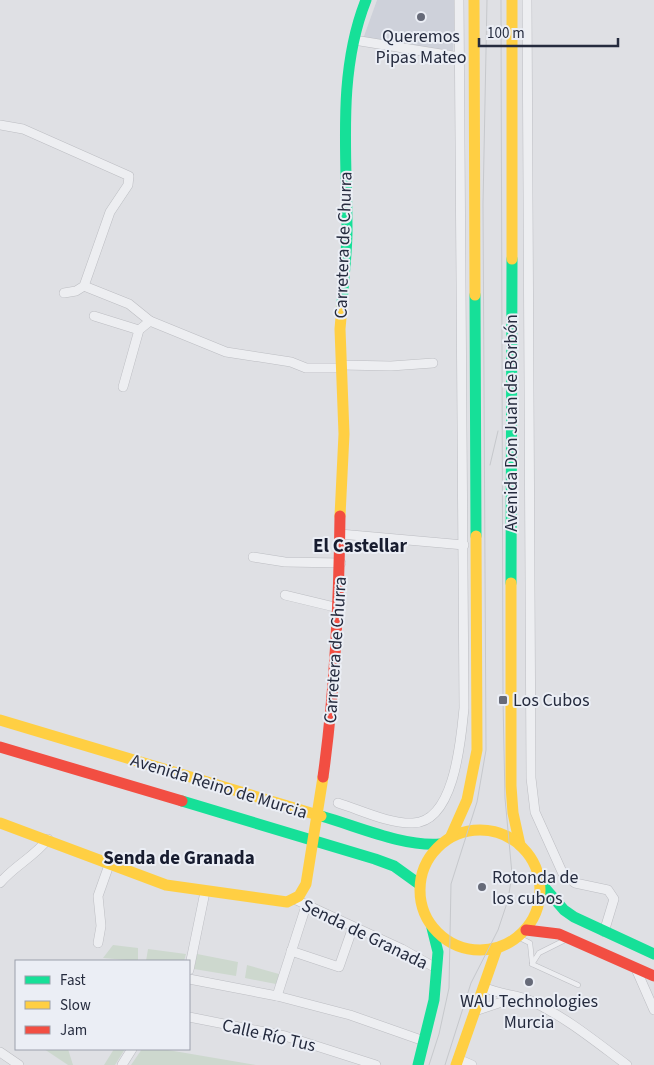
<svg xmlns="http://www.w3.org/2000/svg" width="654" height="1065" font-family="'Source Sans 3',sans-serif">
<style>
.built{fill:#ced1da}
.green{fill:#cdd8ce}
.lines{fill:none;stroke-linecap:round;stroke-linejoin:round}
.lane-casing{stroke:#bcbdc2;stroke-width:5.5}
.street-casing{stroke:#bcbdc2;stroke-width:10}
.lane{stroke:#edeef1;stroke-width:4.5}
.street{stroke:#edeef1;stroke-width:9}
.fast{stroke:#16e098;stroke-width:11}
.slow{stroke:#ffcf43;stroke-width:11}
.jam{stroke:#f24e42;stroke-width:11}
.tram{stroke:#c6c8cc;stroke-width:1}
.poi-dot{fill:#666a78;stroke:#ebeef5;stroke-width:2}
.labels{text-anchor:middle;stroke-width:4;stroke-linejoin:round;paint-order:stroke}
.poi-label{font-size:18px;fill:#252b3e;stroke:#ebeef5}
.street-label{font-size:18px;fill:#252b3e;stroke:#ebeef5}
.neighbourhood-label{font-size:19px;font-weight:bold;fill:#171c2f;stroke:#ebeef5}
</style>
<rect width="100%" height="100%" fill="#dfe0e4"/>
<polygon class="built" points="377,0 456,0 453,52 363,39"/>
<g class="green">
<polygon points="113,945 138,948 138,961 103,958"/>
<polygon points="148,949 186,954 184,961 146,961"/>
<polygon points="197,954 238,962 236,976 194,969"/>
<polygon points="247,965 279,974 276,984 245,978"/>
<polygon points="44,1049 68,1049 73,1065 68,1065"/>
<polygon points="114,1049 125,1049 115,1065 104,1065"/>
<polygon points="142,1049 162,1049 256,1065 131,1065"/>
</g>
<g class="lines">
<defs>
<g id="lane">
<polyline points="518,937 530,943 532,962"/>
<polyline points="532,964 578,985"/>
<polyline points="532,964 539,953 565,940"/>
</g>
<g id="street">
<polyline points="527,0 531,778 535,812 563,874 575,883 608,890 614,899 604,932"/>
<polyline points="354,40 459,57"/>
<polyline points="0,125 23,129 129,176 128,185 110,212 84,286 76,291 64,293"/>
<polyline points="84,286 129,304 150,321 226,352 291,362 306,368 341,368"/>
<polyline points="94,316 139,330"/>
<polyline points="341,365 391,366 433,363"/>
<polyline points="123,387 139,330 150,321"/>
<polyline points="340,534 464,545"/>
<polyline points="253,557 285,562 341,563"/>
<polyline points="285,595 339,608"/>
<path d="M338,803C361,810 389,824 413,823C455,822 461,738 464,708L459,0"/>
<path d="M0,883C14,866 34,857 48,839"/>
<polyline points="294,899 402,949 436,968"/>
<polyline points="98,943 101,926 98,896 109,865"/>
<polyline points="291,951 339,967 353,927"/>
<polyline points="636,969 654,1010"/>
<polyline points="189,970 205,892"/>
<polyline points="189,979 277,996 350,1015 424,1041"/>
<path d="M484,987C499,995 516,994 531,1001C566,1017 596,1042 627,1065"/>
<polyline points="277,996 306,906"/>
<polyline points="475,1011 514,998"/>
<polyline points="189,1017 285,1036 376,1065"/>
<polyline points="0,1052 19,1065"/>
<polyline points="458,1059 472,1065"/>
<polyline points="122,1065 132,1049"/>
</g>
</defs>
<use href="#lane" class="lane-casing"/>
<use href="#street" class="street-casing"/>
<use href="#lane" class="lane"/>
<use href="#street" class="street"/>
<g class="fast">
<polyline points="475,295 476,536"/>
<path d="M342,306C343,281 347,255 347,230C347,153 337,73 366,0"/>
<polyline points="511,583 512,259"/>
<polyline points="182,801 375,859 394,866 419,884"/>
<path d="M321,816C357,826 403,847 440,844"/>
<polyline points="539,881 564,910 574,917 654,954"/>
<polyline points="418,1065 434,1000 438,952 432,928"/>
</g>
<g class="slow">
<polyline points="474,0 475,295"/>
<polyline points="512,259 512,0"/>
<polyline points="340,516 344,434 340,329 342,306"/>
<polyline points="511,583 511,786 513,813 520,845"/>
<polyline points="0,720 321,816"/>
<polyline points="0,823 166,885 287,902 299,896 306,884 323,777"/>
<circle cx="480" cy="890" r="60"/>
<polyline points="451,836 467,800 477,750 476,536"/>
<polyline points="456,1065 497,948"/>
</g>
<g class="jam">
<polyline points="0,747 182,801"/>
<path d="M323,777C335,691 339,604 340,516"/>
<polyline points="526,930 559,934 654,976"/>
</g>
<g class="tram">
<polyline points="490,465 498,431"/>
<polyline points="429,1065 439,1034 449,988 451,884 477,802 486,750 483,204 487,0"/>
<polyline points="445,1065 471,983 498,930 508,900 512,874 505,798 503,700 501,0"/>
</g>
</g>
<g class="poi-dot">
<circle cx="421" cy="17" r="5"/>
<rect x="498" y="695" width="10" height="10" rx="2.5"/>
<circle cx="482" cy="887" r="5"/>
<circle cx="529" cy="982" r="5"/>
</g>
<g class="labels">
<g class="poi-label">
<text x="421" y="42">Queremos<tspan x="421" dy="21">Pipas Mateo</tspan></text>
<text x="513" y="706" text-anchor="start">Los Cubos</text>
<text x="492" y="883" text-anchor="start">Rotonda de<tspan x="492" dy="21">los cubos</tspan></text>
<text x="529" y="1007">WAU Technologies<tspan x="529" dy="21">Murcia</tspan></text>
</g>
<g class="street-label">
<text transform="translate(343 245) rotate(-88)" y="6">Carretera de Churra</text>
<text transform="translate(511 423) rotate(-90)" y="6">Avenida Don Juan de Borbón</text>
<text transform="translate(335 650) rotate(-86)" y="6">Carretera de Churra</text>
<text transform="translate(219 786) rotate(17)" y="6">Avenida Reino de Murcia</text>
<text transform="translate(365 934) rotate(26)" y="6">Senda de Granada</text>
<text transform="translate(269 1035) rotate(13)" y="6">Calle Río Tus</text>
</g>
<g class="neighbourhood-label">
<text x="360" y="552">El Castellar</text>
<text x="179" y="864">Senda de Granada</text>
</g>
</g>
<rect x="15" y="960" width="175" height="90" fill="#ebeef5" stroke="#9ca0ac"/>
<rect x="25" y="976" width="25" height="8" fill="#16e098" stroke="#9ca0ac"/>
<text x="60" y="985" font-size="15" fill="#252b3e">Fast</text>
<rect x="25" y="1001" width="25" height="8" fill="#ffcf43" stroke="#9ca0ac"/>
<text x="60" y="1010" font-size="15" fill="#252b3e">Slow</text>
<rect x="25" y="1026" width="25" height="8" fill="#f24e42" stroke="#9ca0ac"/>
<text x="60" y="1035" font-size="15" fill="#252b3e">Jam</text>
<path d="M479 38v8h139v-8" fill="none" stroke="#252b3e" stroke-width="2.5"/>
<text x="487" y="38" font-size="15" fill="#252b3e" stroke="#ebeef5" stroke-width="4" paint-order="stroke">100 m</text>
</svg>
